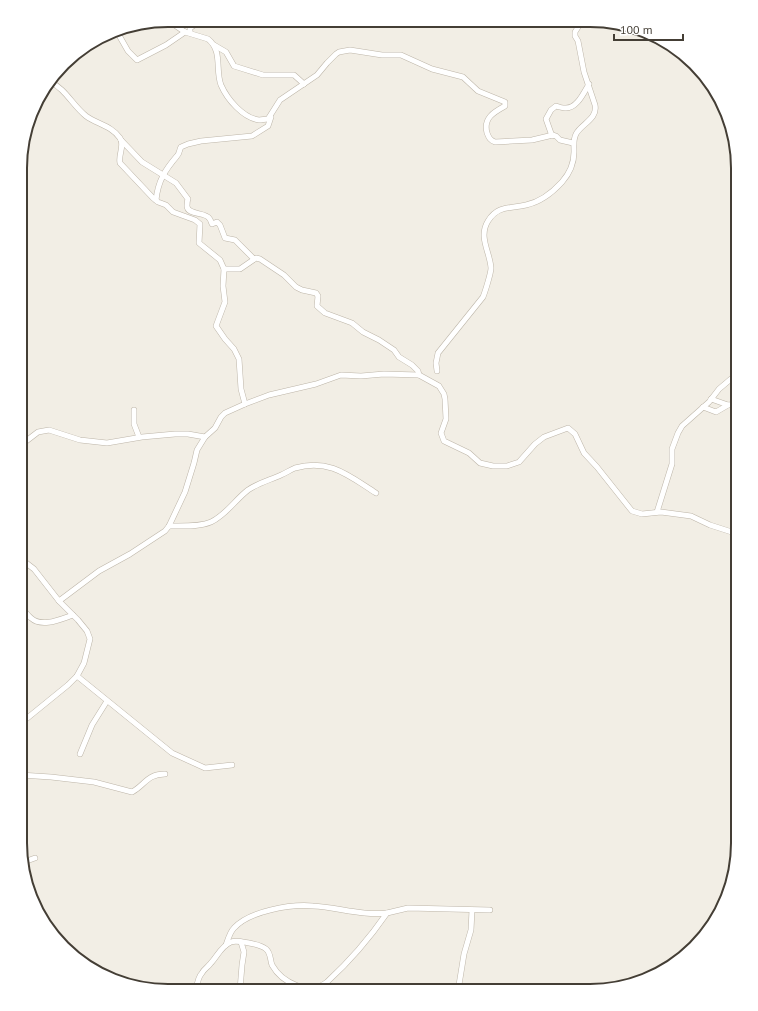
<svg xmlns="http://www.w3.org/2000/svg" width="758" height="1011" font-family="'PT Sans',sans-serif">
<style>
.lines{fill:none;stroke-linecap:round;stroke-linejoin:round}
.minor-casing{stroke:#bdb5a8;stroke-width:6}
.minor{stroke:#fff;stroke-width:5}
.rim{fill:none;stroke:#443e35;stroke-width:2}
</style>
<rect width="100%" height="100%" fill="#f2eee5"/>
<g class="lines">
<defs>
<g id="minor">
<path d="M167,20L185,32L208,39C223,51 215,70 221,85C227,99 243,118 259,120C262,120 265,119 268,119L280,100L317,75L327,63L336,54L339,52L350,50L382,55H401L432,69L463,77L478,91L505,102V106C494,112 483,118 487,133C489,138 490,140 495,142L532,140L553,135L556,136L560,140L573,143"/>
<polyline points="116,30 128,51 137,60 166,45 185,32"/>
<polyline points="190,33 190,28 196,24 196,20"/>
<polyline points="214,45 226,52 234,66 263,75 294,75 304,84"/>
<path d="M50,82C65,88 73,106 86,116C97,124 112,126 120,138C125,145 118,155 120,163L153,198L158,202L166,205L173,212L195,220L200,224L199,243L220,260L224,269L223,286L225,302L216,326L225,339L234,349L239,359L241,389L245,404"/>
<path d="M552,136L546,119L551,110L556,106C559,107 562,108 565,108C577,109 584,92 589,84"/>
<path d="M121,140L142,162L176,183L188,199C187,201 187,204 187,206C187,215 205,212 209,218C211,220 211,222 212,224L217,222L220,225L225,238L235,240L254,259"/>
<path d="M156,200C158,181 165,170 177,156C180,153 179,150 181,147L188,144L201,141L252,136L268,126L271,117"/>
<polyline points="224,269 240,269 256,258 260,259 284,275 296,287 302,290 316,293 318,296 317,306 325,313 352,323 363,332 379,340 394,350 399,357 412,365 418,371 419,375"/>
<path d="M437,371L436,363L438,353L483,297C485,292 491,273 491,268C490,252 478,237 488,221C498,205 510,209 526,205C540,202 552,193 562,182C569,174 574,163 574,152C574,145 573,140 576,134C581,124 598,119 595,105L584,72L578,41L575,36V32L582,21"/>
<polyline points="711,399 728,405"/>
<polyline points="21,401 24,381 21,372"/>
<polyline points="703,407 716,412 728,405 738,404"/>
<polyline points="134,410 134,424 139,437"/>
<polyline points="21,445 38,432 49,430 80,440 107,443 142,437 175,434 188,434 205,437"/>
<polyline points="657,512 672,464 672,449 678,433 682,426 709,402 719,389 738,373"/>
<path d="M169,526C183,526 199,527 211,522C226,515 235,500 248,490C258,483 270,480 281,475C286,473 290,470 295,468C329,458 349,476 376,493"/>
<polyline points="59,601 99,571 130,554 165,531 169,526 185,492 194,463 197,450 205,437 215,428 221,417 225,413 245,404 269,395 316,384 341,375 361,376 384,374 419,375 439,386 444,394 445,399 446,419 441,433 444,441 469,453 480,463 493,466 507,466 519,462 535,444 544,437 568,428 575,434 584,453 597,467 632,511 642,514 661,512 691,516 710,525 738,534"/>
<path d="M20,606C24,610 27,615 31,618C42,628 61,619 73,615"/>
<polyline points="77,676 172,753 205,768 232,765"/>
<polyline points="20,724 68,685 77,676 84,663 90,639 87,631 78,620 59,601 34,569 21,559"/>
<polyline points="80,754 92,725 107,701"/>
<path d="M20,775L51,777L94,782L132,792C145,785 147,774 165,774"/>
<polyline points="24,862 35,858"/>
<path d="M226,945C228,939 230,932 234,928C249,911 291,904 313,906C337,907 362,916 387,913"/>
<path d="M196,990C197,984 198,977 202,973C204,969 208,967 210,964C217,957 221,946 231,942C236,940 243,942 249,943C255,944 261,945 266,949C271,953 270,960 272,965C282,983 310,996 327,982C350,961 369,939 387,913L408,908L490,910"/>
<polyline points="240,990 242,965 244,952 241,942"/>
<polyline points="283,990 290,983"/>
<polyline points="458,991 464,954 471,930 472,910"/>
</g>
</defs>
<use href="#minor" class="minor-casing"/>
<use href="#minor" class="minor"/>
</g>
<path d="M0 0H758V1011H0ZM168 27H590A141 141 0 0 1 731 168V843A141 141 0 0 1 590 984H168A141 141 0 0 1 27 843V168A141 141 0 0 1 168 27Z" fill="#fff" fill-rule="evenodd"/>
<path class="rim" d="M168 27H590A141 141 0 0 1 731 168V843A141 141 0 0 1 590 984H168A141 141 0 0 1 27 843V168A141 141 0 0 1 168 27Z"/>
<path d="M614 34v6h69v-6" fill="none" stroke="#443e35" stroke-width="2"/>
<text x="620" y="34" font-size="12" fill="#443e35" stroke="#ffffff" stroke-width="3" paint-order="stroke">100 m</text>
</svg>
